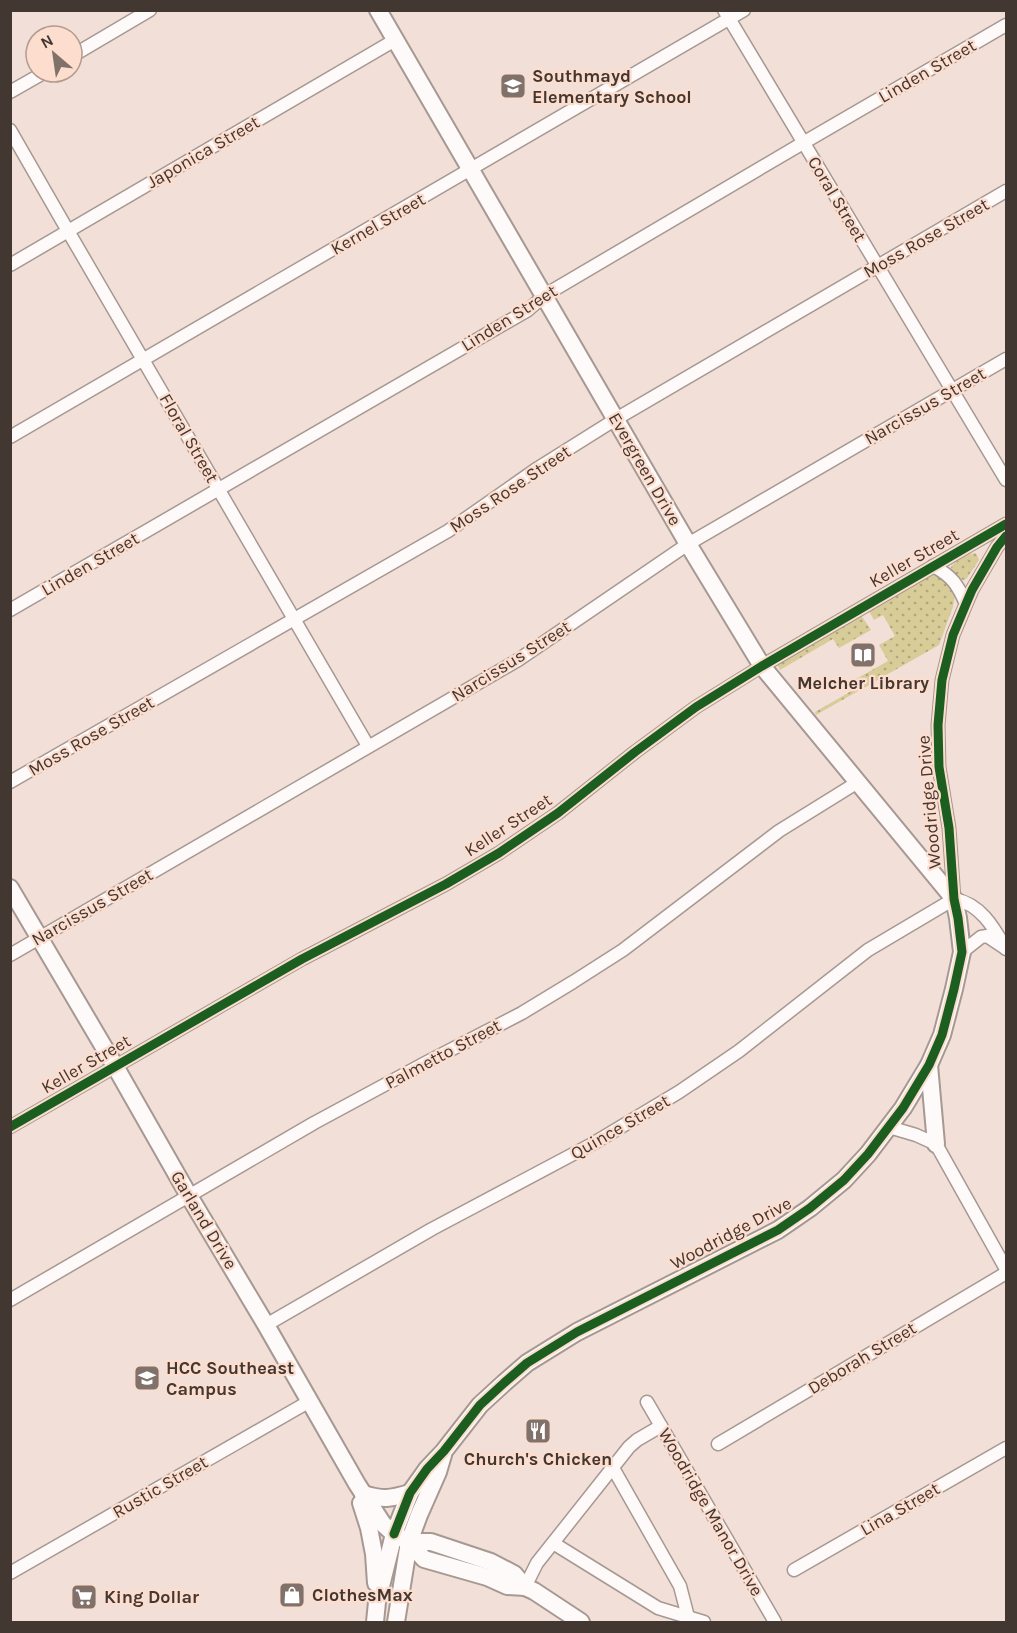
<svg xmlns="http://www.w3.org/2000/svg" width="1017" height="1633" font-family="Karla,sans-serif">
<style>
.grass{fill:url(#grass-dots)}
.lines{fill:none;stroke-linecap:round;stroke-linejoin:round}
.street-casing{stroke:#a69892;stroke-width:15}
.secondary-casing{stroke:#a69892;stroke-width:20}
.street{stroke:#fdfaf9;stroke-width:12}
.secondary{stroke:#fdfaf9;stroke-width:16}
.cycleway-casing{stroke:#fcddce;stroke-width:13}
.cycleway{stroke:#1b5e20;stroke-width:9}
.labels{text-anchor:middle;stroke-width:4.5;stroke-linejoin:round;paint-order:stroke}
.street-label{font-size:18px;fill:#433731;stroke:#fcddce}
.poi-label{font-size:18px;font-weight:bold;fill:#433731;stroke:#fcddce;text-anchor:start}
</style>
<defs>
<pattern id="grass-dots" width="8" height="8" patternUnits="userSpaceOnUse" patternTransform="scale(1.5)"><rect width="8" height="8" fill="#d8cd98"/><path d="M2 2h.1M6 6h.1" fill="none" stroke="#b1a77d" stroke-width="1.8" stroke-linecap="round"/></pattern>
</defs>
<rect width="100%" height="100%" fill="#f2e0d8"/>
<g class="grass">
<path d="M975,553L977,555L979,560L967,578L964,580C958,579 952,573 951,567C955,561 967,554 975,553Z"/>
<polygon points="934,575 944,579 951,586 955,596 953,607 939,645 816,715 815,712 860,686 856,679 888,661 879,645 895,636 883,615 874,620 869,611 926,577"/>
<polygon points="861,615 871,630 839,648 833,639 780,670 777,664 779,662"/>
</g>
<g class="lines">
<defs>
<g id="street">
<polyline points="724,10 1006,480"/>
<polyline points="72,56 150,10"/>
<polyline points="10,92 45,72"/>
<polyline points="10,130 68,231 368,746"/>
<polyline points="10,265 395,40"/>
<polyline points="10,437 744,10"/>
<path d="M933,566C952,576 958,585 966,604"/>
<polyline points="10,610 528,310 545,295 803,143 1006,25"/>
<polyline points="10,782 448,531 538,468 616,419 1006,191"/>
<polyline points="954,899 949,828 939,767 938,725 942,680 953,635 966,604 972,590 997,547 1006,536"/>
<path d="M954,899C981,904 994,928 1006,949"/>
<polyline points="962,952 981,937 987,936 1005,948"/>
<polyline points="10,955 518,660 688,544 1006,359"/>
<polyline points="10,1127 302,959 446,884 499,853 558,813 635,752 696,707 762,666 1006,524"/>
<polyline points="889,1127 916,1135 936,1144 1006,1269"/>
<polyline points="10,1300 314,1123 427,1062 522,1013 573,982 623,950 779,831 858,782"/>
<polyline points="266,1325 432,1229 594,1143 679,1092 739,1051 868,950 954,899"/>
<polyline points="647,1402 775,1622"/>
<polyline points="718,1444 1006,1273"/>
<polyline points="613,1468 680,1586 688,1617"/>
<polyline points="553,1543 658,1608 704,1622"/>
<polyline points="794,1570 1006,1448"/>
<polyline points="10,1573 310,1401"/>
<polyline points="525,1587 537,1563 629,1447 637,1440 661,1426"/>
</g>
<g id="secondary">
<polyline points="10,888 115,1066 189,1196 266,1325 357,1484 383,1524 394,1534 409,1542 424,1559 487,1577 507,1586 525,1587 534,1591 581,1622"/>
<polyline points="929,1065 936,1144"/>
<path d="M363,1494C384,1500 389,1499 410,1493"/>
<polyline points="361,1503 369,1528 374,1554 376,1583"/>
<polyline points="409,1542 431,1542 491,1562 514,1574 525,1587"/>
<polyline points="375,1622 377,1602 394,1534 410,1493 427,1469 444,1451 480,1405 504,1383 527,1363 577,1332 778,1230 810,1208 844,1180 868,1154 903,1108 929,1065 942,1035 954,989 962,952 958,918 954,899 762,666 688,544 378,10"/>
<polyline points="396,1622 409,1542 419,1515 438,1472 443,1455"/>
</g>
</defs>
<use href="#street" class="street-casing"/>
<use href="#secondary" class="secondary-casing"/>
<use href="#street" class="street"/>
<use href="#secondary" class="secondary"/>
<defs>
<g id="cycleway">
<polyline points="10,1127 302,959 446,884 499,853 558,813 635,752 696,707 762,666 1006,524"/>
<polyline points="394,1534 410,1493 427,1469 444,1451 480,1405 504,1383 527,1363 577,1332 778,1230 810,1208 844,1180 868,1154 903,1108 929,1065 942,1035 954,989 962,952 958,918 954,899 949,828 939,767 938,725 942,680 953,635 966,604 972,590 997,547 1006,536"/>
</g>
</defs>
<use href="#cycleway" class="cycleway-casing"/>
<use href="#cycleway" class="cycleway"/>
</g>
<defs>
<symbol id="school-square" viewBox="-11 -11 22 22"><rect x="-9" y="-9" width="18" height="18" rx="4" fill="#80726b" stroke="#fcddce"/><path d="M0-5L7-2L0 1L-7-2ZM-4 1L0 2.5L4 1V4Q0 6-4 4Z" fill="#fff"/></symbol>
<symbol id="library-square" viewBox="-11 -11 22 22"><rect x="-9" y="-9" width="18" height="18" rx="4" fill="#80726b" stroke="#fcddce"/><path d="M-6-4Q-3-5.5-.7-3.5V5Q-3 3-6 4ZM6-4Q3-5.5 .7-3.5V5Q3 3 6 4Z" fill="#fff"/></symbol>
<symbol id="university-square" viewBox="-11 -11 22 22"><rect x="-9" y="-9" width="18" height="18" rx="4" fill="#80726b" stroke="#fcddce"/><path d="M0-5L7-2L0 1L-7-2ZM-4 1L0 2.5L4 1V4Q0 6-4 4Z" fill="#fff"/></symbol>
<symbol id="restaurant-square" viewBox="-11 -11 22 22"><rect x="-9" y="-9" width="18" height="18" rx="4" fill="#80726b" stroke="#fcddce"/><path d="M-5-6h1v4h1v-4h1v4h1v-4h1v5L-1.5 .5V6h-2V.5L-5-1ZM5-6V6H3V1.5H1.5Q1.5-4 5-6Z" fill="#fff"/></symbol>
<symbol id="shop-square" viewBox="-11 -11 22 22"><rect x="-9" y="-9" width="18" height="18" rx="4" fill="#80726b" stroke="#fcddce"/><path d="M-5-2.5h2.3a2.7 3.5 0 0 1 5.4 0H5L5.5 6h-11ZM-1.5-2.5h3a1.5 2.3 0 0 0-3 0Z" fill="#fff"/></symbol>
<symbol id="supermarket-square" viewBox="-11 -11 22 22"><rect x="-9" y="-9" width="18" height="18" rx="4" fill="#80726b" stroke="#fcddce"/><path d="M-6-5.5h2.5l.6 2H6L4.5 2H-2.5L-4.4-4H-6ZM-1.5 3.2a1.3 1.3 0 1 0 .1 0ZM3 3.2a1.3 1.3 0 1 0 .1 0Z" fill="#fff"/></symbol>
</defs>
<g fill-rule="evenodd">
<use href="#school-square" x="498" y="71" width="30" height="30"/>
<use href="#library-square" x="848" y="640" width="30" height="30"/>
<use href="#university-square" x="132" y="1363" width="30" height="30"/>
<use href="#restaurant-square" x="523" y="1416" width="30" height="30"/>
<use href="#shop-square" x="277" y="1580" width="30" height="30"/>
<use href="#supermarket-square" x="69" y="1582" width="30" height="30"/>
</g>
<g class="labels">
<g class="street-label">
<text transform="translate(927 71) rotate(-30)" y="6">Linden Street</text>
<text transform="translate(203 152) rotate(-30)" y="6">Japonica Street</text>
<text transform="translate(837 199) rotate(59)" y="6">Coral Street</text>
<text transform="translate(378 224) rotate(-30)" y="6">Kernel Street</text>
<text transform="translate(926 238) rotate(-30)" y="6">Moss Rose Street</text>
<text transform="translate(509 318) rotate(-32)" y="6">Linden Street</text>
<text transform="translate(925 406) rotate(-30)" y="6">Narcissus Street</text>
<text transform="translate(189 438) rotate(60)" y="6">Floral Street</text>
<text transform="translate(645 469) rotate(60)" y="6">Evergreen Drive</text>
<text transform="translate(510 489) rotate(-34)" y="6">Moss Rose Street</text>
<text transform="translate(914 558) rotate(-30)" y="6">Keller Street</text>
<text transform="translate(90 564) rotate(-30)" y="6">Linden Street</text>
<text transform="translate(511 661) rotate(-32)" y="6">Narcissus Street</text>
<text transform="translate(91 736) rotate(-30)" y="6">Moss Rose Street</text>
<text transform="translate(929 802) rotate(-95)" y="6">Woodridge Drive</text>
<text transform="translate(508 825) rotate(-33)" y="6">Keller Street</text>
<text transform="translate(92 907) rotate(-30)" y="6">Narcissus Street</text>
<text transform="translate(443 1054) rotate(-28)" y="6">Palmetto Street</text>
<text transform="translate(86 1064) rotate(-30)" y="6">Keller Street</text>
<text transform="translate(620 1127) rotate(-30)" y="6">Quince Street</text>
<text transform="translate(204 1220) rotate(59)" y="6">Garland Drive</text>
<text transform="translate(731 1233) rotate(-28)" y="6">Woodridge Drive</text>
<text transform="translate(862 1358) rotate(-31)" y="6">Deborah Street</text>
<text transform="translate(160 1487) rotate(-30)" y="6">Rustic Street</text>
<text transform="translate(900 1509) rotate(-30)" y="6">Lina Street</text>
<text transform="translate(711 1512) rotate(60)" y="6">Woodridge Manor Drive</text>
</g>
<g class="poi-label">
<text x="532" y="82">Southmayd<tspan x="532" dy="21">Elementary School</tspan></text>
<text x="863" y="689" text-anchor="middle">Melcher Library</text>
<text x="166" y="1374">HCC Southeast<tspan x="166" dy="21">Campus</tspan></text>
<text x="538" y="1465" text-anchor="middle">Church's Chicken</text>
<text x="312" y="1601">ClothesMax</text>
<text x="104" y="1603">King Dollar</text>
</g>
</g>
<rect width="1017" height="1633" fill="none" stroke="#433731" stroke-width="24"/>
<g transform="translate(54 54) rotate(331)"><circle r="28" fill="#fcddce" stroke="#b29b8f" stroke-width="1.5"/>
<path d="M0-4.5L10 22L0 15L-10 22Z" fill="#80726b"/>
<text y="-9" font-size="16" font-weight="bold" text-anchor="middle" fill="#433731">N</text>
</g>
</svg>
